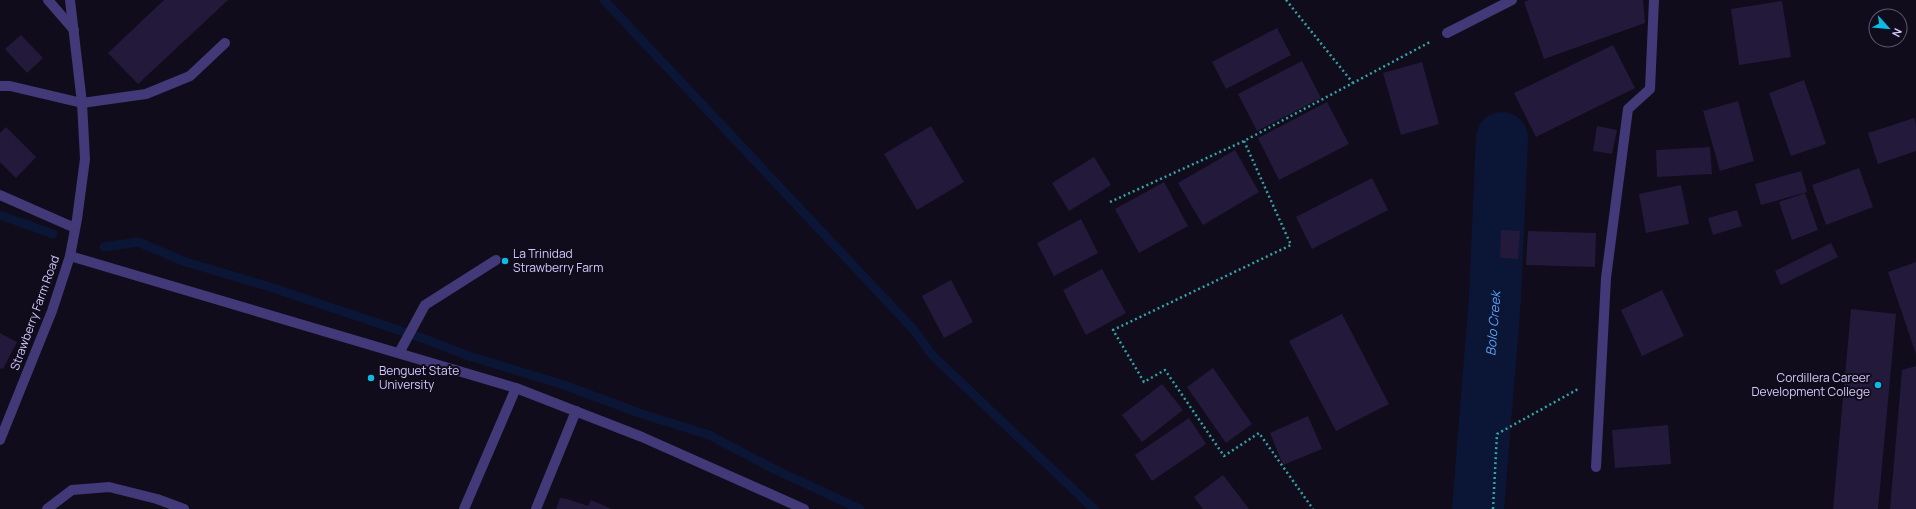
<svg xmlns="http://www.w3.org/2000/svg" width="1916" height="509" font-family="Manrope,sans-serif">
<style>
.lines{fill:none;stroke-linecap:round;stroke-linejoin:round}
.stream{stroke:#0b1636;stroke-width:9}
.river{stroke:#0b1636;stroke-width:52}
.building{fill:#23193b}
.path{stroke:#33a3a7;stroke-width:2.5;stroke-dasharray:2 3;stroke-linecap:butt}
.minor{stroke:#423978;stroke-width:10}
.poi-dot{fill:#0cbbe5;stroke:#100c1b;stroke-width:1.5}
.labels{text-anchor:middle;stroke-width:4;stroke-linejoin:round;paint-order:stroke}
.poi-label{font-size:12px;fill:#d4c9fc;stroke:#100c1b;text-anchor:start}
.street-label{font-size:12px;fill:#d4c9fc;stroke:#100c1b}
.water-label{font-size:13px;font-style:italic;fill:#5da1f7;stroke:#100c1b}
</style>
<rect width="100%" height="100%" fill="#100c1b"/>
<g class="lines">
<g class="stream">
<polyline points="604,0 913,329 933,356 1094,509"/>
<polyline points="0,215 53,234"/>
<polyline points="104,247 138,242 186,262 273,288 419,337 469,356 564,385 639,413 709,435 776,470 860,509"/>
</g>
<path class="river" id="s1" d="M1478,509L1495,298L1502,138"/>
</g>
<g class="building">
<polygon points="164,0 228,0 138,84 108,53"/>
<polygon points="1529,0 1643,0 1645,23 1544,59 1524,2"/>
<polygon points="1782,1 1791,57 1739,65 1731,9"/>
<polygon points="1277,28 1291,55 1226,89 1212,62"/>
<polygon points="21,35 43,58 27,73 5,49"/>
<polygon points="1613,45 1635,88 1536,137 1514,93"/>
<polygon points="1302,61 1321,98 1257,131 1238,94"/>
<polygon points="1422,62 1439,124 1401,135 1383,73"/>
<polygon points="1804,80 1826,144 1791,156 1769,93"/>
<polygon points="1738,101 1754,161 1720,171 1703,111"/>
<polygon points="1327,102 1349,144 1279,180 1258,138"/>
<polygon points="1914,118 1916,125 1916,151 1878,164 1868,133"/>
<polygon points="931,126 964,182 917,210 884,154"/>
<polygon points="1597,126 1617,130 1612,154 1593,151"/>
<polygon points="6,127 36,157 16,178 0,162 0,133"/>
<polygon points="1710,147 1712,174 1657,177 1656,150"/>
<polygon points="1235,150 1259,192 1203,225 1178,183"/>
<polygon points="1094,157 1111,185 1069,211 1052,183"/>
<polygon points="1859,168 1873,207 1826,225 1812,185"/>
<polygon points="1801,171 1807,192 1761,205 1755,184"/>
<polygon points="1372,178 1388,210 1312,249 1296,217"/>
<polygon points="1164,182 1188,226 1139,253 1115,209"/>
<polygon points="1681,185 1689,224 1646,233 1639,194"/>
<polygon points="1805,193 1818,230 1792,240 1779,202"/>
<polygon points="1737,210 1742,226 1713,235 1708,218"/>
<polygon points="1081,219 1098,253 1054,276 1037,243"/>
<polygon points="1501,230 1520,231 1518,259 1500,258"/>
<polygon points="1528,231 1596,233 1595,267 1526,265"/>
<polygon points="1831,243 1838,257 1781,285 1775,271"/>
<polygon points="1916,262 1916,354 1888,272"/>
<polygon points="1102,269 1126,313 1086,335 1063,290"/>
<polygon points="951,280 973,322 944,338 922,296"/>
<polygon points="1662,290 1684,336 1642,356 1621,310"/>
<polygon points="1851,309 1896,314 1878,509 1833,509"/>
<polygon points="1342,314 1389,404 1336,431 1289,341"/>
<polygon points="0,333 17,342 3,369 0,368"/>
<polygon points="1916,366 1916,509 1890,509 1902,370"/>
<polygon points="1213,368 1252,424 1226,443 1187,387"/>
<polygon points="1162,384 1183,410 1142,442 1122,415"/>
<polygon points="1308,416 1322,449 1283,465 1270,433"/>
<polygon points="1189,418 1206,444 1152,481 1135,455"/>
<polygon points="1668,425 1671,464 1615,468 1612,430"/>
<polygon points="1223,475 1249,509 1203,509 1194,497"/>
<polygon points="560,498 567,499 588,506 591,500 612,509 556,509"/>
</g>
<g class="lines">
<g class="path">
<polyline points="1286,0 1353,83"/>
<polyline points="1244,141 1291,245 1113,330 1144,382 1165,370 1224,456 1259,433 1313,509"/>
<polyline points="1110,202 1244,141 1430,42"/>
<polyline points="1493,509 1497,434 1580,388"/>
</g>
<g class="minor">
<polyline points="48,0 74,30"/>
<polyline points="1447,33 1512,0"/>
<polyline points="0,86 10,86 82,103 146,94 190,76 225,43"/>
<polyline points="0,195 75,228"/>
<polyline points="70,256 516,388 642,437 804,509"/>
<polyline points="399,353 425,305 496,260"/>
<polyline points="0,440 52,311 70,256 77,219 85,159 82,103 70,0"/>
<polyline points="1596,467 1606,278 1628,109 1650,89 1654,0"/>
<polyline points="47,509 72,490 109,487 157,499 184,509"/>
<polyline points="464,509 516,388"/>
<polyline points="536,509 576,411"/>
</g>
</g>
<g class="poi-dot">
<circle cx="505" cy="261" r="4"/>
<circle cx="371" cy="378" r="4"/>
<circle cx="1878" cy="385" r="4"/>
</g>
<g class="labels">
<g class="poi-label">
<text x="513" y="258">La Trinidad<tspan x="513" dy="14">Strawberry Farm</tspan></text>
<text x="379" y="375">Benguet State<tspan x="379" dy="14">University</tspan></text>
<text x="1870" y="382" text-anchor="end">Cordillera Career<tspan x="1870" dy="14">Development College</tspan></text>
</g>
<g class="street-label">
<text transform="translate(35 313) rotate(-70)" y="4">Strawberry Farm Road</text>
</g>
<g class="water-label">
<text dy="5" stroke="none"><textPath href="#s1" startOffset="186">Bolo Creek</textPath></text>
</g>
</g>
<g transform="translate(1888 28) rotate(117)"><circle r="19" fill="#100c1b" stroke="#5e5875"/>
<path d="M0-3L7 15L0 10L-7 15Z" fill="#0cbbe5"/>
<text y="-6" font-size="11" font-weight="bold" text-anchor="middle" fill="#d4c9fc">N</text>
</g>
</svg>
